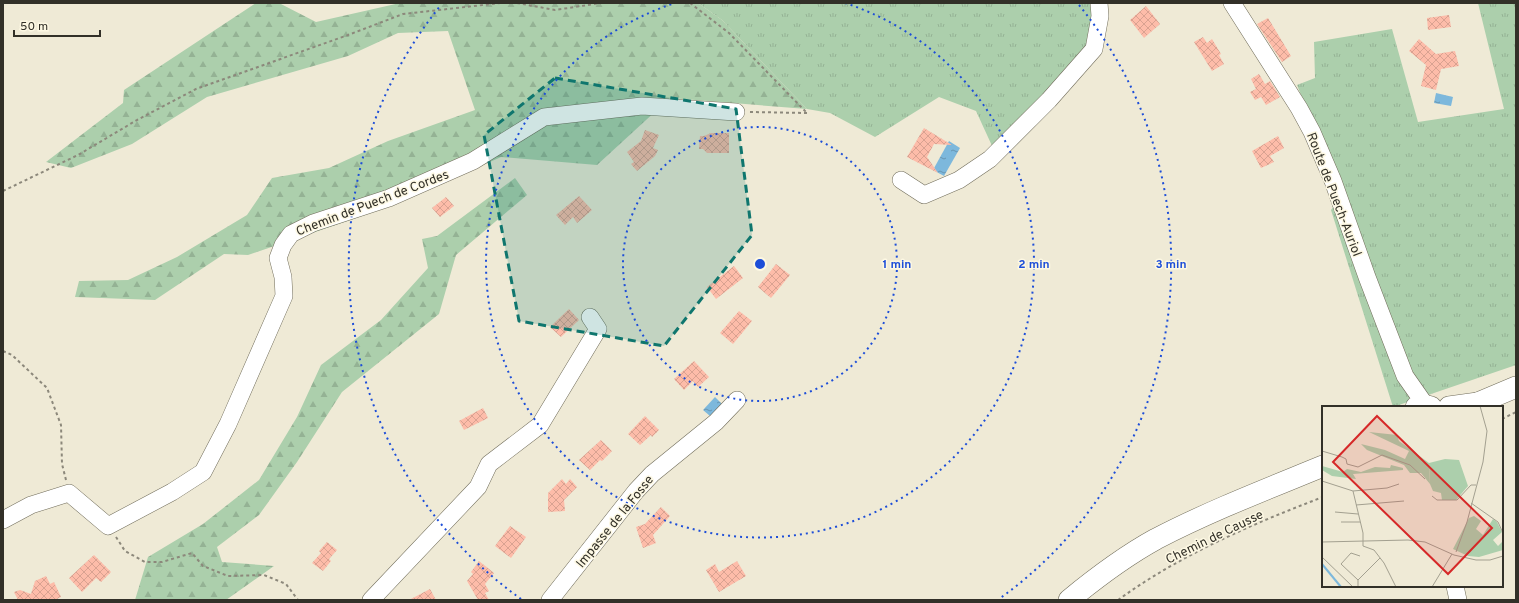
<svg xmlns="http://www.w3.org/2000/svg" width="1519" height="603" font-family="Overpass,sans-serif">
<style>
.grass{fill:url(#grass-tufts)}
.forest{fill:url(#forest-firs)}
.water{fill:url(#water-ripples)}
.building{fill:url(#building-cross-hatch)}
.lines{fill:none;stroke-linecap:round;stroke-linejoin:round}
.minor-casing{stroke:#716d5b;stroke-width:18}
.major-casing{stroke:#716d5b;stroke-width:22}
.path{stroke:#8c887b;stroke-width:2;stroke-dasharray:3 3;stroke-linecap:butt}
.minor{stroke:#fff;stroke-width:17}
.major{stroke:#fff;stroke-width:21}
.marked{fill:#0f766e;fill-opacity:0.2;stroke:#0f766e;stroke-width:3;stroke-dasharray:8 5;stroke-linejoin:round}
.ring{fill:none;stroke:#1d4ed8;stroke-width:2;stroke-dasharray:2 4}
.labels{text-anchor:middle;stroke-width:3;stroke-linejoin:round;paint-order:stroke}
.street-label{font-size:13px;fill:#323028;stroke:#fdf8e3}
.inset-river{fill:none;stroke:#7db8dc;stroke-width:2}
.inset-road{fill:none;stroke:#a3a090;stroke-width:1}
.view{fill:#d62828;fill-opacity:0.15;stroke:#d62828;stroke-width:2}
.inset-edge{fill:none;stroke:#323028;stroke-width:2}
.centre{fill:#1d4ed8;stroke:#fdf8e3;stroke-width:2}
.ring-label{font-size:12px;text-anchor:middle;font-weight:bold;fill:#1d4ed8;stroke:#fdf8e3;stroke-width:3;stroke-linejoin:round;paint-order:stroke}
</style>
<defs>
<pattern id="grass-tufts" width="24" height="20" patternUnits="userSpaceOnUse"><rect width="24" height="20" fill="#accfac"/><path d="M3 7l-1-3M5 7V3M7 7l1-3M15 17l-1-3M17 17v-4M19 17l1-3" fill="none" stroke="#94b294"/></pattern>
<pattern id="forest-firs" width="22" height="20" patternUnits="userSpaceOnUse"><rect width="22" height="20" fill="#accfac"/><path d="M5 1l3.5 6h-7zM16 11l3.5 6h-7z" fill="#94b294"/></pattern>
<pattern id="water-ripples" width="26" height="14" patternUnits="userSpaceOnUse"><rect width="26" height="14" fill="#7db8dc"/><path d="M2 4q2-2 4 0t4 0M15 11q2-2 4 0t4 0" fill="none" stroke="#6796b2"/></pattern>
<pattern id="building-cross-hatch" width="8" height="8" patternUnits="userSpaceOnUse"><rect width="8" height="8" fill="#fdbca9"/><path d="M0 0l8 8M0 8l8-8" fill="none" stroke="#d9a291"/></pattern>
</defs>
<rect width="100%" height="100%" fill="#efead6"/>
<g class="grass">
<polygon points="698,3 1093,3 1088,49 993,148 976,111 939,97 875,137 830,113 807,109 722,20"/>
<polygon points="1478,3 1516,3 1516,365 1393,407 1331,210 1341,196 1297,85 1315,78 1314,42 1392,29 1418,122 1504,109"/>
</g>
<g class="forest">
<polygon points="256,3 279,3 316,22 400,3 698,3 722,20 807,109 670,98 597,165 501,157 391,206 248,255 224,254 155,300 75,297 79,281 128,280 177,257 247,215 272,178 329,168 388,141 475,110 448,31 398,33 348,56 207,97 132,144 71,168 46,162 123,103 124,90"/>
<polygon points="515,178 527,195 456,255 439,314 342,392 297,462 259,515 217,547 222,562 274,566 226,600 135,600 148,557 203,524 259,480 297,417 321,365 381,320 428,268 422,239 437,236"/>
</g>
<g class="water">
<polygon points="1436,93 1453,97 1451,106 1434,103"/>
<polygon points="949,141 960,148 944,176 933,170"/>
<polygon points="715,397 722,404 710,416 703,410"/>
</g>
<g class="building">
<polygon points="1146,6 1160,24 1144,38 1130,20"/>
<polygon points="1449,15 1451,27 1428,30 1427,18"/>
<polygon points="1268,18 1291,56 1282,62 1257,24"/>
<polygon points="1203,37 1207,43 1212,39 1221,54 1219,55 1224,64 1212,71 1194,42"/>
<polygon points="1419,39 1436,54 1455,51 1459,66 1441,69 1436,90 1421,86 1426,65 1409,51"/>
<polygon points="1259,74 1265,84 1270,81 1280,97 1266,105 1261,97 1255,100 1250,92 1256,89 1251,79"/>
<polygon points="924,128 952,145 934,144 927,157 938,173 907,157"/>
<polygon points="645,130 659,135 653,148 658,150 655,156 637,171 631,164 634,162 627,152 641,141"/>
<polygon points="711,133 729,133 729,153 707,153 703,149 699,149 700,136 704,136"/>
<polygon points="1278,136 1284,148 1270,156 1274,162 1261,168 1252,151"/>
<polygon points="579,196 592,210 577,223 573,217 565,225 556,215"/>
<polygon points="446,197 454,206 440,217 432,208"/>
<polygon points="776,264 790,275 771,298 758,287"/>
<polygon points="734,266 743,278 716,299 707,287"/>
<polygon points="569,309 579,320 561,337 550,327"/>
<polygon points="739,311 752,321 733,344 720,333"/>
<polygon points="694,361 709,377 698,387 693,381 684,390 674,379"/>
<polygon points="483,408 488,418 464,430 459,421"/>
<polygon points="645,416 659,430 652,437 651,435 640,445 628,434"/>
<polygon points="601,440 612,451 602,461 600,460 590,470 579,460"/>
<polygon points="562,479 566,484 570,479 577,487 564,500 565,511 548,512 548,493"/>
<polygon points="661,507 670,516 653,535 656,543 643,548 636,527 645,524"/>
<polygon points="510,526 526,537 511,558 495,546"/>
<polygon points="327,542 337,550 329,559 331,561 323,571 312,563 321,553 319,551"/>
<polygon points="94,555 111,572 101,582 96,578 82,592 69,578"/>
<polygon points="479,561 494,573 485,584 489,591 485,593 489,600 478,600 467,581 473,574 471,572"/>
<polygon points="737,561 746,576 719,592 706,570 715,564 719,572"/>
<polygon points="46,576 50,584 54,582 61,597 55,600 18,600 14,592 20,590 31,594 35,581"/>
<polygon points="430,589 436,600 409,600"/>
</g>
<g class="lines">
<defs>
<g id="minor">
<polyline points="1232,3 1299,108 1312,132 1333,181 1367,277 1405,376 1426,406"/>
<polyline points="901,180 924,195 959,180 990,159 1049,100 1094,49 1100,16 1099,3"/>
<polyline points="3,520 31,505 69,493 108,526 172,492 203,472 228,424 284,296 283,277 278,258 283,245 291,234 313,223 389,198 473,161 544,117 642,106 736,112"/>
<polyline points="1455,586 1458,600"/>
<polyline points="371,600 478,487 489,464 540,425 598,329 590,317"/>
<polyline points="550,600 636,491 652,474 716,422 737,400"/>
</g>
<g id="major">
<polyline points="1416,407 1423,405 1431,407"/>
<polyline points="1449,407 1478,403"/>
<polyline points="1472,407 1478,403 1516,387"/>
<path d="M1069,600C1097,577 1125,556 1156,539C1210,511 1267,489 1323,466"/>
</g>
</defs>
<use href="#minor" class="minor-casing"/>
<use href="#major" class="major-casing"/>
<g class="path">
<polyline points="517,3 555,10 601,3"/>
<polyline points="690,3 729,33 807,113"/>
<polyline points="750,112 807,113"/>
<polyline points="3,191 78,155 137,120 196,89 348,35 403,14 501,3"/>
<polyline points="3,351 12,355 47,388 61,425 62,464 66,480"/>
<polyline points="1502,419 1516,412"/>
<polyline points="116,537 125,551 145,562 162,562 192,553 203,566 228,576 264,575 286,584 298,600"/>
<path d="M1118,600C1180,555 1252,524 1323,497"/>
</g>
<use href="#minor" class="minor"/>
<use href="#major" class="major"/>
</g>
<path class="marked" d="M555,78L736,109L752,235L664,346L519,321L484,135Z"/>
<g class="ring">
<circle cx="760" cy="264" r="137"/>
<path d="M845 3A274 274 0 1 1 675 3"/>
<path d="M521 599A411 411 0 0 1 441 5M1079 5A411 411 0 0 1 999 599"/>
</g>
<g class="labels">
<g class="street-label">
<text transform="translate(1335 194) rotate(69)" y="5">Route de Puech-Auriol</text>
<text transform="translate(372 202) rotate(-21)" y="5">Chemin de Puech de Cordes</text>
<text transform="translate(614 521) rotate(-51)" y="5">Impasse de la Fosse</text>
<text transform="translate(1214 536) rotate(-26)" y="5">Chemin de Causse</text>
</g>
</g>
<g transform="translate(1322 406)">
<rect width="181" height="181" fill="#efead6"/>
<path d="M123,53L137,54L146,80L134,94H120L119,87L111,85L108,78L107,57ZM152,110L159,115L154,123L161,129L171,113L175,116L180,126L171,134L176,140L181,135V144L157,151L146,150L131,143L147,112Z" fill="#accfac"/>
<path d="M47,26L75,29L77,35L107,57L108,78L99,67H88L82,59L45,44L39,38L63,44L83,53L87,45ZM69,59L81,62V64L31,68L34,73L10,70L0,64V60L21,66L25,63L39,66L53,61L68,62Z" fill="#accfac"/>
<path class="inset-river" d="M0,158L19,181"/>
<path class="inset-road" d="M0,45L20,51L24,53L25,58L36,61L60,49L88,59L103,73M0,75L31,85L41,127V140L52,144L62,157L74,181M31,85L65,82L77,78M110,90L115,94H135L149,79H154M149,97L176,116L181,127M34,99L82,95M13,106L36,108M19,116H38M0,136L86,134L103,136L132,149L154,154H168L181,150M134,146L145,116L161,56L165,25L158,0M0,151L31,181M36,174L19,158L29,147L38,150M36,181V174L58,152M110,181L130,148"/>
<path class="view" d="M55,10L170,122L126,168L11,56Z"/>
<rect width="181" height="181" class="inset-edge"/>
</g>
<circle cx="760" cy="264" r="6" class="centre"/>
<g class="ring-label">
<text x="897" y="268">1 min</text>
<text x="1034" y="268">2 min</text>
<text x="1171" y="268">3 min</text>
</g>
<rect width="1519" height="603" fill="none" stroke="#323028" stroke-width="8"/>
<path d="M14 30v6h86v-6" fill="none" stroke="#323028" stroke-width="2"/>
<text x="20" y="30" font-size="12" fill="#323028" stroke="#fdf8e3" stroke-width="3" paint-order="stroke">50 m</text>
</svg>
